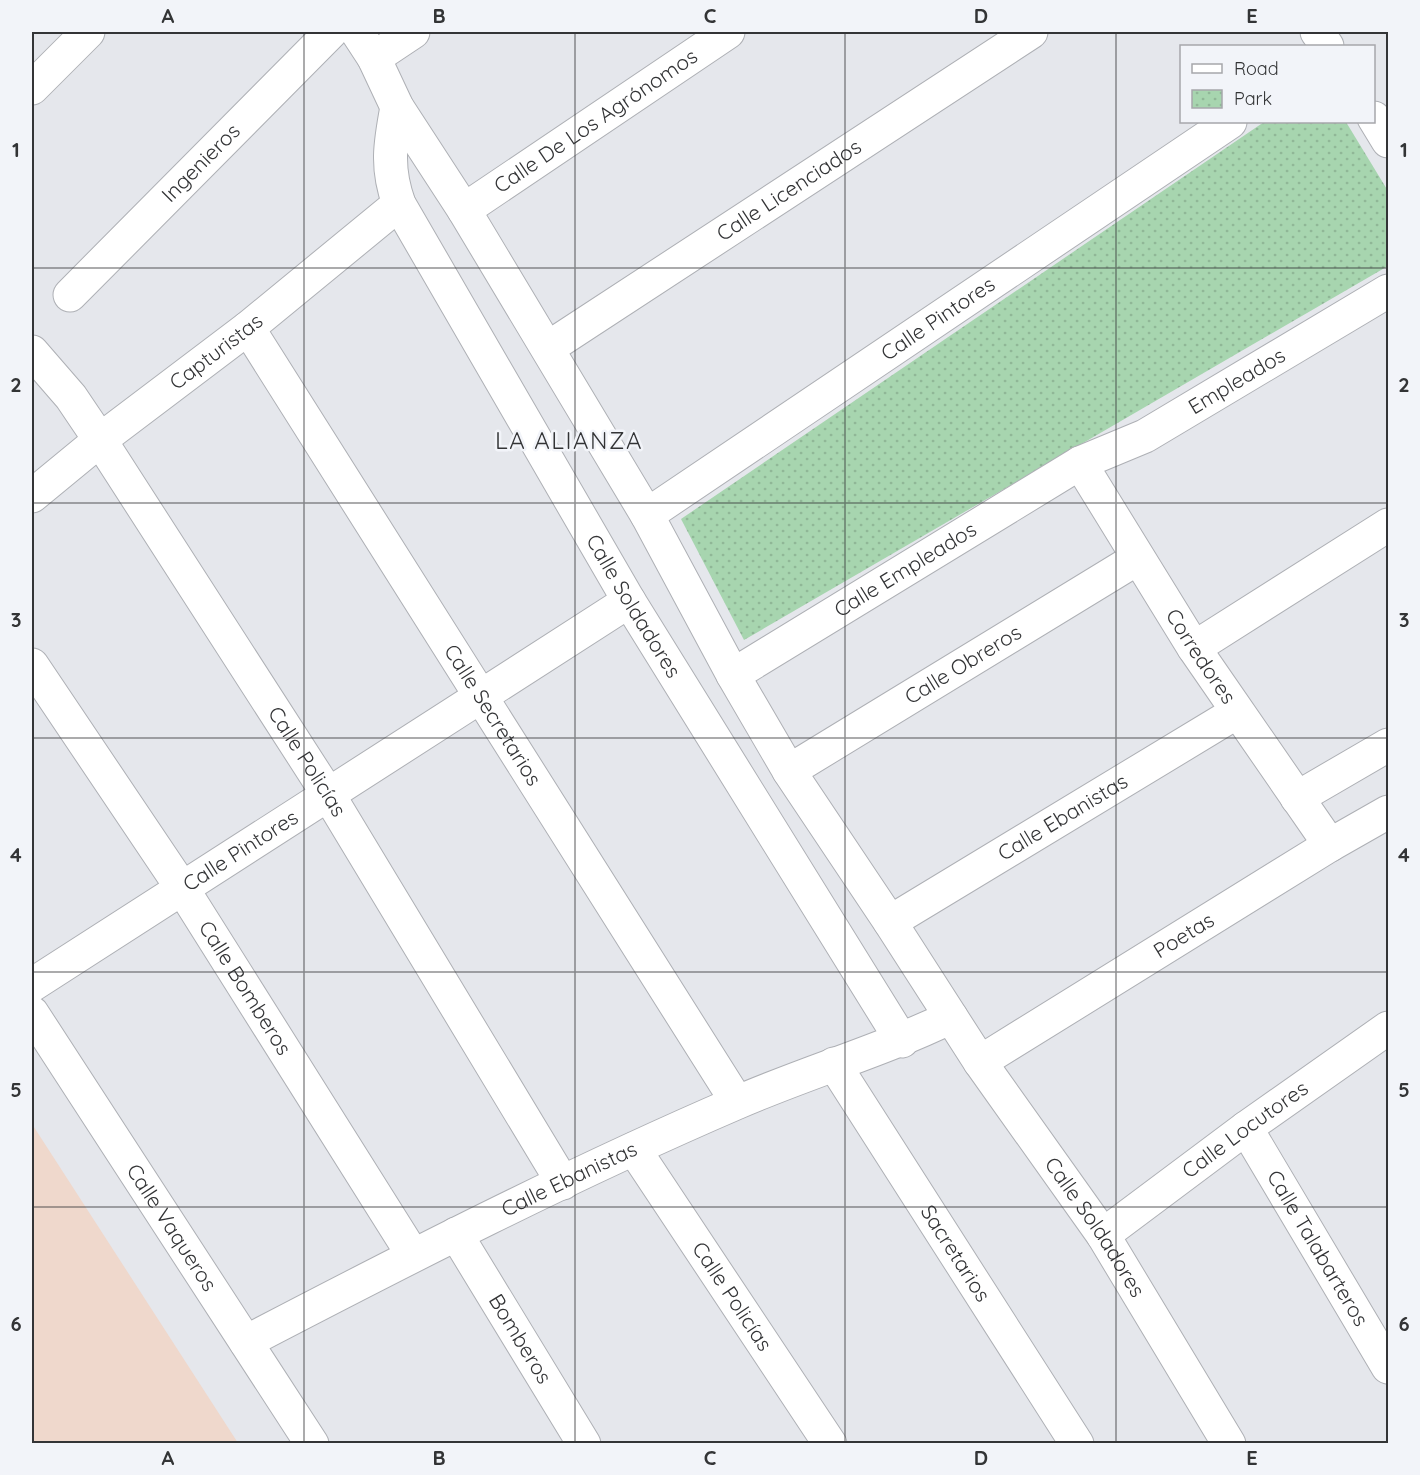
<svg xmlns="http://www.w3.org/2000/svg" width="1420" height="1475" font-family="Quicksand,sans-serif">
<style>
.industrial{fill:#efd8cc}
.park{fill:url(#park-dots)}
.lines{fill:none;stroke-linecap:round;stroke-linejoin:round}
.street-casing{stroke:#aeb0b5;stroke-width:35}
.street{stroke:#fff;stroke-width:33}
.grid{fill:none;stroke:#333436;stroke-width:1.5;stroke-opacity:0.55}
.labels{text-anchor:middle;stroke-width:5;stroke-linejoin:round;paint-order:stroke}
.street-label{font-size:21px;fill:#333436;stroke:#f2f4f9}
.quarter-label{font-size:24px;letter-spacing:1.5px;fill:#333436;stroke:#f2f4f9}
.neatline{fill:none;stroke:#333436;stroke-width:2}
.grid-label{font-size:20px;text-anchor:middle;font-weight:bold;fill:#333436}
</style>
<defs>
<pattern id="park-dots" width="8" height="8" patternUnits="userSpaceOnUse" patternTransform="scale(1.5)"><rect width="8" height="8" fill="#a7d5af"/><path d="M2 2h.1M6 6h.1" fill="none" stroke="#90b797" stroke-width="1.8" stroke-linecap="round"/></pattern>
</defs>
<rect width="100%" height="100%" fill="#e5e7ec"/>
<polygon class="industrial" points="32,1124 238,1443 32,1443"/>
<polygon class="park" points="1264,122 1346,122 1388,191 1388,266 744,640 681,519"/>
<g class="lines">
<defs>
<g id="street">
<path id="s1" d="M357,32L374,58L397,107L464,210L647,515L733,675L789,771L890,922L980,1062L1103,1235L1229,1444"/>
<polyline points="1317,32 1327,46"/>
<polyline points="374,58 413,32"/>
<polyline points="32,88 88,32"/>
<path id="s2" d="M397,107C390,144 386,168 399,204L629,601L902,1041"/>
<polyline points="1374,118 1388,141"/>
<path id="s3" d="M464,210L728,32"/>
<path id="s4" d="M70,295L331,32"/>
<path id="s5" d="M248,328L737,1102"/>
<path id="s6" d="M548,348L1031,32"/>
<path id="s7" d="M32,352L71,397L100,440L328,794L563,1183"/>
<path id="s8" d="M1080,463L1194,648L1330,845"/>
<path id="s9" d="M32,496L100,440L248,328L399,204"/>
<path id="s10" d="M647,515L1230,122"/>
<polyline points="1194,648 1388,525"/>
<path id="s11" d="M32,665L182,888L413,1255"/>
<path id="s12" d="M733,675L1080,463L1145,436L1388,291"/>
<path id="s13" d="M789,771L1138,558"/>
<polyline points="1297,798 1388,745"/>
<path id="s14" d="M890,922L1237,712"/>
<path id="s15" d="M32,985L629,601"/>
<path id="s16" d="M32,1013L312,1444"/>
<path id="s17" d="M980,1062L1330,845L1388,812"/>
<path id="s18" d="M834,1064L1077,1444"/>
<path id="s19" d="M1246,1128L1388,1367"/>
<path id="s20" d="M634,1149L830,1444"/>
<path id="s21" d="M456,1234L584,1444"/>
<path id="s22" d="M1103,1235L1246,1128L1388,1028"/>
<path id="s23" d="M246,1342C407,1258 569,1175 736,1103C807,1072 881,1051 951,1017"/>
</g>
</defs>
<use href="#street" class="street-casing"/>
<use href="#street" class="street"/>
</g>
<path class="grid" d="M304,32V1444M575,32V1444M845,32V1444M1116,32V1444M32,268H1388M32,503H1388M32,738H1388M32,972H1388M32,1207H1388"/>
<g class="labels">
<g class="street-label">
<text dy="7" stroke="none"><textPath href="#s3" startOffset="159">Calle De Los Agrónomos</textPath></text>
<text dy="7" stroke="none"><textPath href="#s4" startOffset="186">Ingenieros</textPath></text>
<text dy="7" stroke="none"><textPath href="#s6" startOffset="288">Calle Licenciados</textPath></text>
<text dy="7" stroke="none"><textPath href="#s10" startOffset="351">Calle Pintores</textPath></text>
<text dy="7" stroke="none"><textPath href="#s9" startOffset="234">Capturistas</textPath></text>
<text dy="7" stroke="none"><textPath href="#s12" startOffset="584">Empleados</textPath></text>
<text dy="7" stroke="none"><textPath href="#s12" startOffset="202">Calle Empleados</textPath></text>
<text dy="7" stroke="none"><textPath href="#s2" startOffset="564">Calle Soldadores</textPath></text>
<text dy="7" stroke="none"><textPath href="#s8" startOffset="228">Corredores</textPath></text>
<text dy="7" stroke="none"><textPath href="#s13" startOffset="204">Calle Obreros</textPath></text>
<text dy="7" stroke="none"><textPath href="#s5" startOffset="458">Calle Secretarios</textPath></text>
<text dy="7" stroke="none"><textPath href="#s7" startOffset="494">Calle Policías</textPath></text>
<text dy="7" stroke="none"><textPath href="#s14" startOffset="202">Calle Ebanistas</textPath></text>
<text dy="7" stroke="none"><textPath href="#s15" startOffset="248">Calle Pintores</textPath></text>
<text dy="7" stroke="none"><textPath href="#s17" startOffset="240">Poetas</textPath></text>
<text dy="7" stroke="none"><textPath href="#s11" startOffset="387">Calle Bomberos</textPath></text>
<text dy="7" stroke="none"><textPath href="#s22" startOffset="177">Calle Locutores</textPath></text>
<text dy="7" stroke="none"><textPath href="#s23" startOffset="362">Calle Ebanistas</textPath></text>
<text dy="7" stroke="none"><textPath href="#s16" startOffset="256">Calle Vaqueros</textPath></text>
<text dy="7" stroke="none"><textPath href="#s1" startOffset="1406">Calle Soldadores</textPath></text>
<text dy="7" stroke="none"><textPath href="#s19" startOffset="140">Calle Talabarteros</textPath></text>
<text dy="7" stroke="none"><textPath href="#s18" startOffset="225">Sacretarios</textPath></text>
<text dy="7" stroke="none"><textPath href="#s20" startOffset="177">Calle Policías</textPath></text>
<text dy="7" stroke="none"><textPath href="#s21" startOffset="123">Bomberos</textPath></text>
</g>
<g class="quarter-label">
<text x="569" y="449">LA ALIANZA</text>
</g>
</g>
<rect width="1420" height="1475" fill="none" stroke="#f2f4f9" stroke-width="66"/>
<rect x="1180" y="45" width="195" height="78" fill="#f2f4f9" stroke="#a6a7ab" stroke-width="1.5"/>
<rect x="1192" y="64" width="30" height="9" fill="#ffffff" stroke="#a6a7ab" stroke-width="1.5"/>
<text x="1234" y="75" font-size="18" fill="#333436">Road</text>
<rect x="1192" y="90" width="30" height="18" fill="url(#park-dots)" stroke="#a6a7ab" stroke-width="1.5"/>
<text x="1234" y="105" font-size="18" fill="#333436">Park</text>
<rect x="33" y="33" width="1354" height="1409" class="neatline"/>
<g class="grid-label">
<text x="168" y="23">A</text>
<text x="439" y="23">B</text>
<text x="710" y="23">C</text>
<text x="981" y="23">D</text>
<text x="1252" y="23">E</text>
<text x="16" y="157">1</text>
<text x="1404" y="157">1</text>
<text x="16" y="392">2</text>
<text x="1404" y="392">2</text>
<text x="16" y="627">3</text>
<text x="1404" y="627">3</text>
<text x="16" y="862">4</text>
<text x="1404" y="862">4</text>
<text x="16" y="1097">5</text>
<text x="1404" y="1097">5</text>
<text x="16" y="1331">6</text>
<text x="1404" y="1331">6</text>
<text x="168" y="1465">A</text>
<text x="439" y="1465">B</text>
<text x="710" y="1465">C</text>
<text x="981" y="1465">D</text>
<text x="1252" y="1465">E</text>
</g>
</svg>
